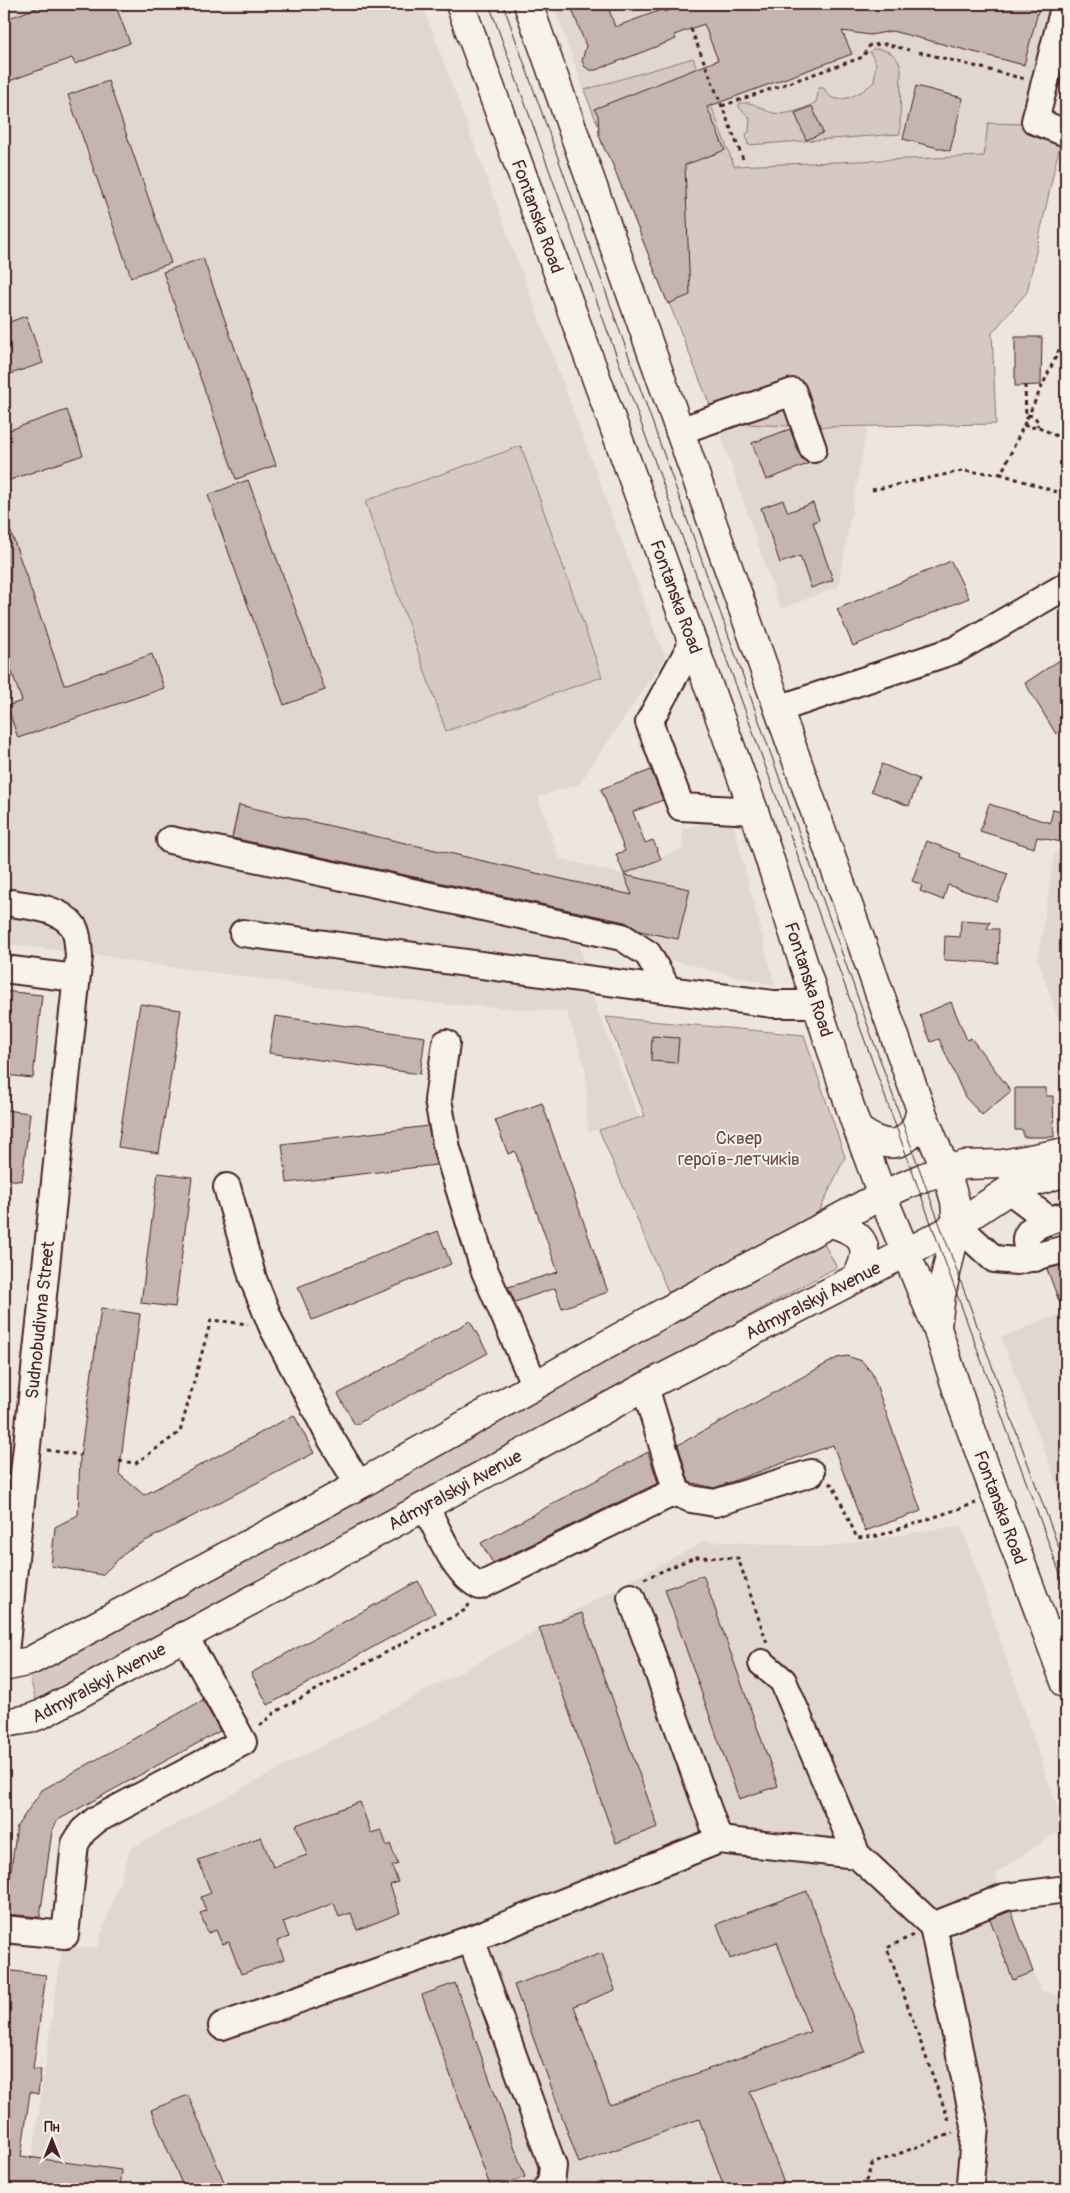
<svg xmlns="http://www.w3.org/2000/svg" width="1070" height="2193" font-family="Pangolin,sans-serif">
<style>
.built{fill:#e0d7d0}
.green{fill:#d5c9c2;stroke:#907476}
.building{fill:#c4b5b0;stroke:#4a1f2b}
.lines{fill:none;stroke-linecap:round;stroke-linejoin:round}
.minor-casing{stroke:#4a1f2b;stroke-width:30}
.major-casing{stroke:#4a1f2b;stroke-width:31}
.path{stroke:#4a1f2b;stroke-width:3;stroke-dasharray:4 4;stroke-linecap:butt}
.minor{stroke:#f7f3e8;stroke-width:26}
.major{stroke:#f7f3e8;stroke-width:28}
.tram{stroke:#4a1f2b;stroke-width:1}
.labels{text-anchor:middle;stroke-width:4;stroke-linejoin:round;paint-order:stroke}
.street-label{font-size:18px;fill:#4a1f2b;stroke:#f7f3e8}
.park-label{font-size:18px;fill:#6d4a51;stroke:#f7f3e8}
</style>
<rect width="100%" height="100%" fill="#ece6dd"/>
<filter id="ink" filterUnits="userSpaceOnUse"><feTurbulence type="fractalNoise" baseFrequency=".02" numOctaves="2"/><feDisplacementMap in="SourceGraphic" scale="10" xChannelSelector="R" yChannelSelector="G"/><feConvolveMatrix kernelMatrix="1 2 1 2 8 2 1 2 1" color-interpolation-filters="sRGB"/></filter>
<g filter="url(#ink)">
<g class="built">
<polygon points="4,4 422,4 659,642 666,656 579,784 538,797 559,858 624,875 683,848 682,830 702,823 732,819 775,986 578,937 592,996 639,1117 588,1132 586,1071 567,1012 441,1004 129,961 107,956 4,944"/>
<polygon points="553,4 1052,4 1024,124 984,156 734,166 693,58 584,90"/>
<polygon points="717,423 817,427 867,427 838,587 780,609"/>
<polygon points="1055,852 1066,855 1066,1042 1038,959"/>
<polygon points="1066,1312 1066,1507 1001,1337"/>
<polygon points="961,1525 1064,1827 995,1874 1040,1990 1066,1998 1066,2189 28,2189 62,1947 97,1948 131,1848 705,1541 830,1547"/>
</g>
<g class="green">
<path d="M873,49C887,48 898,55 901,68L900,134L748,145L746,134L749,132L750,118L739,107V104C752,99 761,110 773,113C786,116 805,109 816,102L819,88H824C833,111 862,93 874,82L876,63L870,52Z"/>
<polygon points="693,58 734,166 984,156 988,123 1024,124 1061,139 1027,292 992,333 996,424 817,427 717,423 584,90"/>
<polygon points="521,446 602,677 446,731 365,501"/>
<polygon points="606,1017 804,1035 845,1157 816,1218 669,1294 599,1130 645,1116"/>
<polygon points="820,1237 837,1267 38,1709 29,1673"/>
</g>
<g class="building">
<polygon points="47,4 115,4 130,43 75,64 72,58 4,83 4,20"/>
<polygon points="570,4 607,4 615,27 664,9 665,12 686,4 1040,4 1024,65 892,31 870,35 842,31 852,54 707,107 725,150 685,165 690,295 668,304 612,163 604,148 599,135 598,115 594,109 718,60 704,24 674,35 676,39 596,70 590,70 585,67 582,61 586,46"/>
<polygon points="108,81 171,263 131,277 68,95"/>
<polygon points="916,86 963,98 950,151 903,139"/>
<polygon points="812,106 823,133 806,140 795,113"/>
<polygon points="203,258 276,465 236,479 163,272"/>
<polygon points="26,316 43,363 4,376 4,324"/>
<polygon points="1015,337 1042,337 1041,385 1015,386"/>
<polygon points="67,410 83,455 4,482 4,432"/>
<polygon points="790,429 799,454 808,464 766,480 752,443"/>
<polygon points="248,480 325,690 284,705 208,495"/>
<polygon points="783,500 788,512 813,503 819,520 813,522 833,580 811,588 800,556 780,563 761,508"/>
<polygon points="6,518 64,685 152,654 164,688 18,738 7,706 22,701 4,650 4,519"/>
<polygon points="951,561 969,598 853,646 837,609"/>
<polygon points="1066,656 1066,727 1056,734 1025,683"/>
<polygon points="882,764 919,779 909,806 871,791"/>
<polygon points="651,770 663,800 633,812 645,843 653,840 661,859 624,874 616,854 625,851 601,789"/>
<polygon points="989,804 1050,823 1053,809 1066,812 1066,843 1037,837 1034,848 980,831"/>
<polygon points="239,805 632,895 624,875 690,889 678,939 640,931 625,922 232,838"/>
<polygon points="927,841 960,854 959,857 1008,874 997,902 948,885 943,900 920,891 922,885 912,881"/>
<polygon points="961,920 990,922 987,929 999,929 998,963 944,960 945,936 960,937"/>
<polygon points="4,991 42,995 33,1078 4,1075 4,1044 7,1014 4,1013"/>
<polygon points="951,1002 967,1040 971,1038 1011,1091 982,1115 965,1097 939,1039 931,1042 920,1015"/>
<polygon points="140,1004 181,1010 159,1153 118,1147"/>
<polygon points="275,1016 425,1037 420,1074 269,1053"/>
<polygon points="652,1036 679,1038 677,1063 651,1061"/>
<polygon points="1015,1088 1046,1088 1046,1096 1053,1096 1054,1137 1023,1137 1023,1130 1015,1130"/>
<polygon points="542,1103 608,1292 562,1308 555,1288 515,1302 508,1287 558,1272 515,1151 508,1154 495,1120"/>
<polygon points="4,1110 30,1113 22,1181 4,1179"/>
<polygon points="428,1126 436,1165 287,1183 282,1144"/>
<polygon points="158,1173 192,1177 175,1307 141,1303"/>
<polygon points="438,1231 451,1264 312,1320 298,1287"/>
<polygon points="1066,1264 1066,1317 1065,1317 1047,1269"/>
<polygon points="101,1308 140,1314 119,1474 144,1495 294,1415 314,1453 128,1550 102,1575 51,1566 55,1527 78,1515 80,1457"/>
<polygon points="470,1321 488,1353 355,1425 338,1394"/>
<polygon points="847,1356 862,1361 872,1373 921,1511 865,1531 833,1445 714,1488 689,1482 678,1445 837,1358"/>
<polygon points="648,1452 658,1483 493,1563 481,1543"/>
<polygon points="703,1575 778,1786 739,1799 665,1589"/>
<polygon points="418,1581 435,1613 268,1705 251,1673"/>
<polygon points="582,1613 658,1827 616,1843 539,1628"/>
<polygon points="203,1700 220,1731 58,1820 52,1831 40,1917 5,1914 17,1826 42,1790"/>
<polygon points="360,1802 371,1833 381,1830 387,1846 390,1844 398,1864 392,1866 398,1882 390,1885 400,1913 357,1930 351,1913 339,1917 334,1903 283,1922 289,1937 277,1941 284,1959 241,1974 229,1942 222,1944 216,1930 208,1933 200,1913 206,1911 201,1897 211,1893 198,1860 261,1837 273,1867 307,1855 296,1825"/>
<polygon points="807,1891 865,2051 750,2092 786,2189 725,2189 699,2119 579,2163 514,1985 602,1953 615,1990 574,2006 610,2105 810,2032 777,1942 730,1959 717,1924"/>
<polygon points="1011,1911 1033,1972 1013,1980 990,1919"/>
<polygon points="4,1970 46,1975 33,2069 41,2070 38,2094 30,2092 21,2156 121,2170 119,2189 22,2189 4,2187"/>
<polygon points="455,1983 525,2177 491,2189 422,1995"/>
<polygon points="188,2095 227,2189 184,2189 151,2110"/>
</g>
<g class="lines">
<defs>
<g id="minor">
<polyline points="1065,4 1035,121 1066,133"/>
<polyline points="679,431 793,392 813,449"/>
<polyline points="693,642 649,722 681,807 754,811"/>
<polyline points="778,709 955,650 1066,586"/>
<polyline points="170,840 622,937 648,954 668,990"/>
<path d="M4,902C26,906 58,906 73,926C78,933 78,947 79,956L4,1662"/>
<polyline points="243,933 773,1004 818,1004"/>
<polyline points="4,969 75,978"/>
<polyline points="446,1043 438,1100 447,1149 484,1269 535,1386"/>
<polyline points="227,1187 253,1279 272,1326 330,1437 359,1485"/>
<polyline points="1009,1190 1049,1220"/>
<polyline points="957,1225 994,1259 1017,1261 1066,1249"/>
<path d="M1035,1258C1009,1230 1045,1222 1066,1215"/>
<polyline points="645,1387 677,1493"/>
<path d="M425,1506C438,1530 455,1575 480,1586L666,1496L677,1493L691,1499L715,1503L811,1473"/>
<polyline points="631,1597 719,1840"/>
<polyline points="1049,1636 1066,1630"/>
<polyline points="762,1663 783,1681 857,1855"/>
<polyline points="933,1926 975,2126 970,2183 971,2189"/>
<polyline points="4,1929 65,1935 75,1844 83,1831 96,1820 243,1742 184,1635"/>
<polyline points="471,1939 553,2166 551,2184 546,2189"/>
<polyline points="222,2026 471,1939 719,1840 857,1855 933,1926 1005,1897 1066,1889"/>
</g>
<g id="major">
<path id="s1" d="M460,4L754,811L854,1119L882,1195L937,1328L962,1405L1066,1684"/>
<polyline points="528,4 921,1110 946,1171 955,1201 957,1225 941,1295 937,1326"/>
<path d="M859,1130C889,1152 912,1148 921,1110"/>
<path d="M831,1223C863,1233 873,1246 857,1277"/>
<polyline points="4,1667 30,1661 359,1485 668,1310 882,1195 924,1177 964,1165 1003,1164 1066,1152"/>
<path id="s2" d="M4,1723L29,1719L42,1714L645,1387L944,1233L1009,1190L1066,1172"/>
</g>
</defs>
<use href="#minor" class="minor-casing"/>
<use href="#major" class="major-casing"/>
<g class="path">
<polyline points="681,4 681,6"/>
<polyline points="691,29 743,159"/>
<polyline points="919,52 1025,79"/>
<polyline points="722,106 863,57 870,45 885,44 909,50"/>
<polyline points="1066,335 1001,474 1066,495"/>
<polyline points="1025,385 1026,419"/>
<polyline points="1028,415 1034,416 1039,423 1037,426"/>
<polyline points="1024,425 1031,428 1037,426 1066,441"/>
<polyline points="872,490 962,471 1001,474"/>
<polyline points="47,1450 80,1455"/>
<polyline points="119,1461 136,1463 180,1432 211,1320 248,1324"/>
<polyline points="829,1483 833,1485 857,1538 878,1536 976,1503"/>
<polyline points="644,1579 695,1557 738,1558 767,1643"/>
<polyline points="260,1726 275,1712 467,1609 469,1604"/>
<polyline points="913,1935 887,1948 950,2124"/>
<polyline points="863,2189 872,2164 953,2133"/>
</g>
<use href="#minor" class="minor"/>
<use href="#major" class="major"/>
<g class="tram">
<polyline points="489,4 948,1270 1066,1590"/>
<polyline points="503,4 908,1138 1066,1567"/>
</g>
</g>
</g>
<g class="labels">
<g class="street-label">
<text dy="6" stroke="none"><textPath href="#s1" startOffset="226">Fontanska Road</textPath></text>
<text dy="6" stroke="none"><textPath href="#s1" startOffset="631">Fontanska Road</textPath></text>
<text dy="6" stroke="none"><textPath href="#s1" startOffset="1036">Fontanska Road</textPath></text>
<text dy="6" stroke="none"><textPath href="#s2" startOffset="914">Admyralskyi Avenue</textPath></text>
<text transform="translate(40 1320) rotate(-84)" y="6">Sudnobudivna Street</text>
<text dy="6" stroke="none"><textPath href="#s2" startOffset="509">Admyralskyi Avenue</textPath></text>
<text dy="6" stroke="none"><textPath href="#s1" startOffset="1598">Fontanska Road</textPath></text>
<text dy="6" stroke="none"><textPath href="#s2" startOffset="104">Admyralskyi Avenue</textPath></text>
</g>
<g class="park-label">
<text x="739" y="1144">Сквер<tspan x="739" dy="21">героїв-летчиків</tspan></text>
</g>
</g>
<rect width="1070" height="2193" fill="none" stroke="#f7f3e8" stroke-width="20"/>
<rect x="10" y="10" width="1050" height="2173" fill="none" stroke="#4a1f2b" stroke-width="2" filter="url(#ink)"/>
<g transform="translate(52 2140)" stroke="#f7f3e8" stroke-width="4" paint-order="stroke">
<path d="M0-4L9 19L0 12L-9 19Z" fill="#4a1f2b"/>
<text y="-8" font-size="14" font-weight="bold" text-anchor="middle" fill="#4a1f2b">Пн</text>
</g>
</svg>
